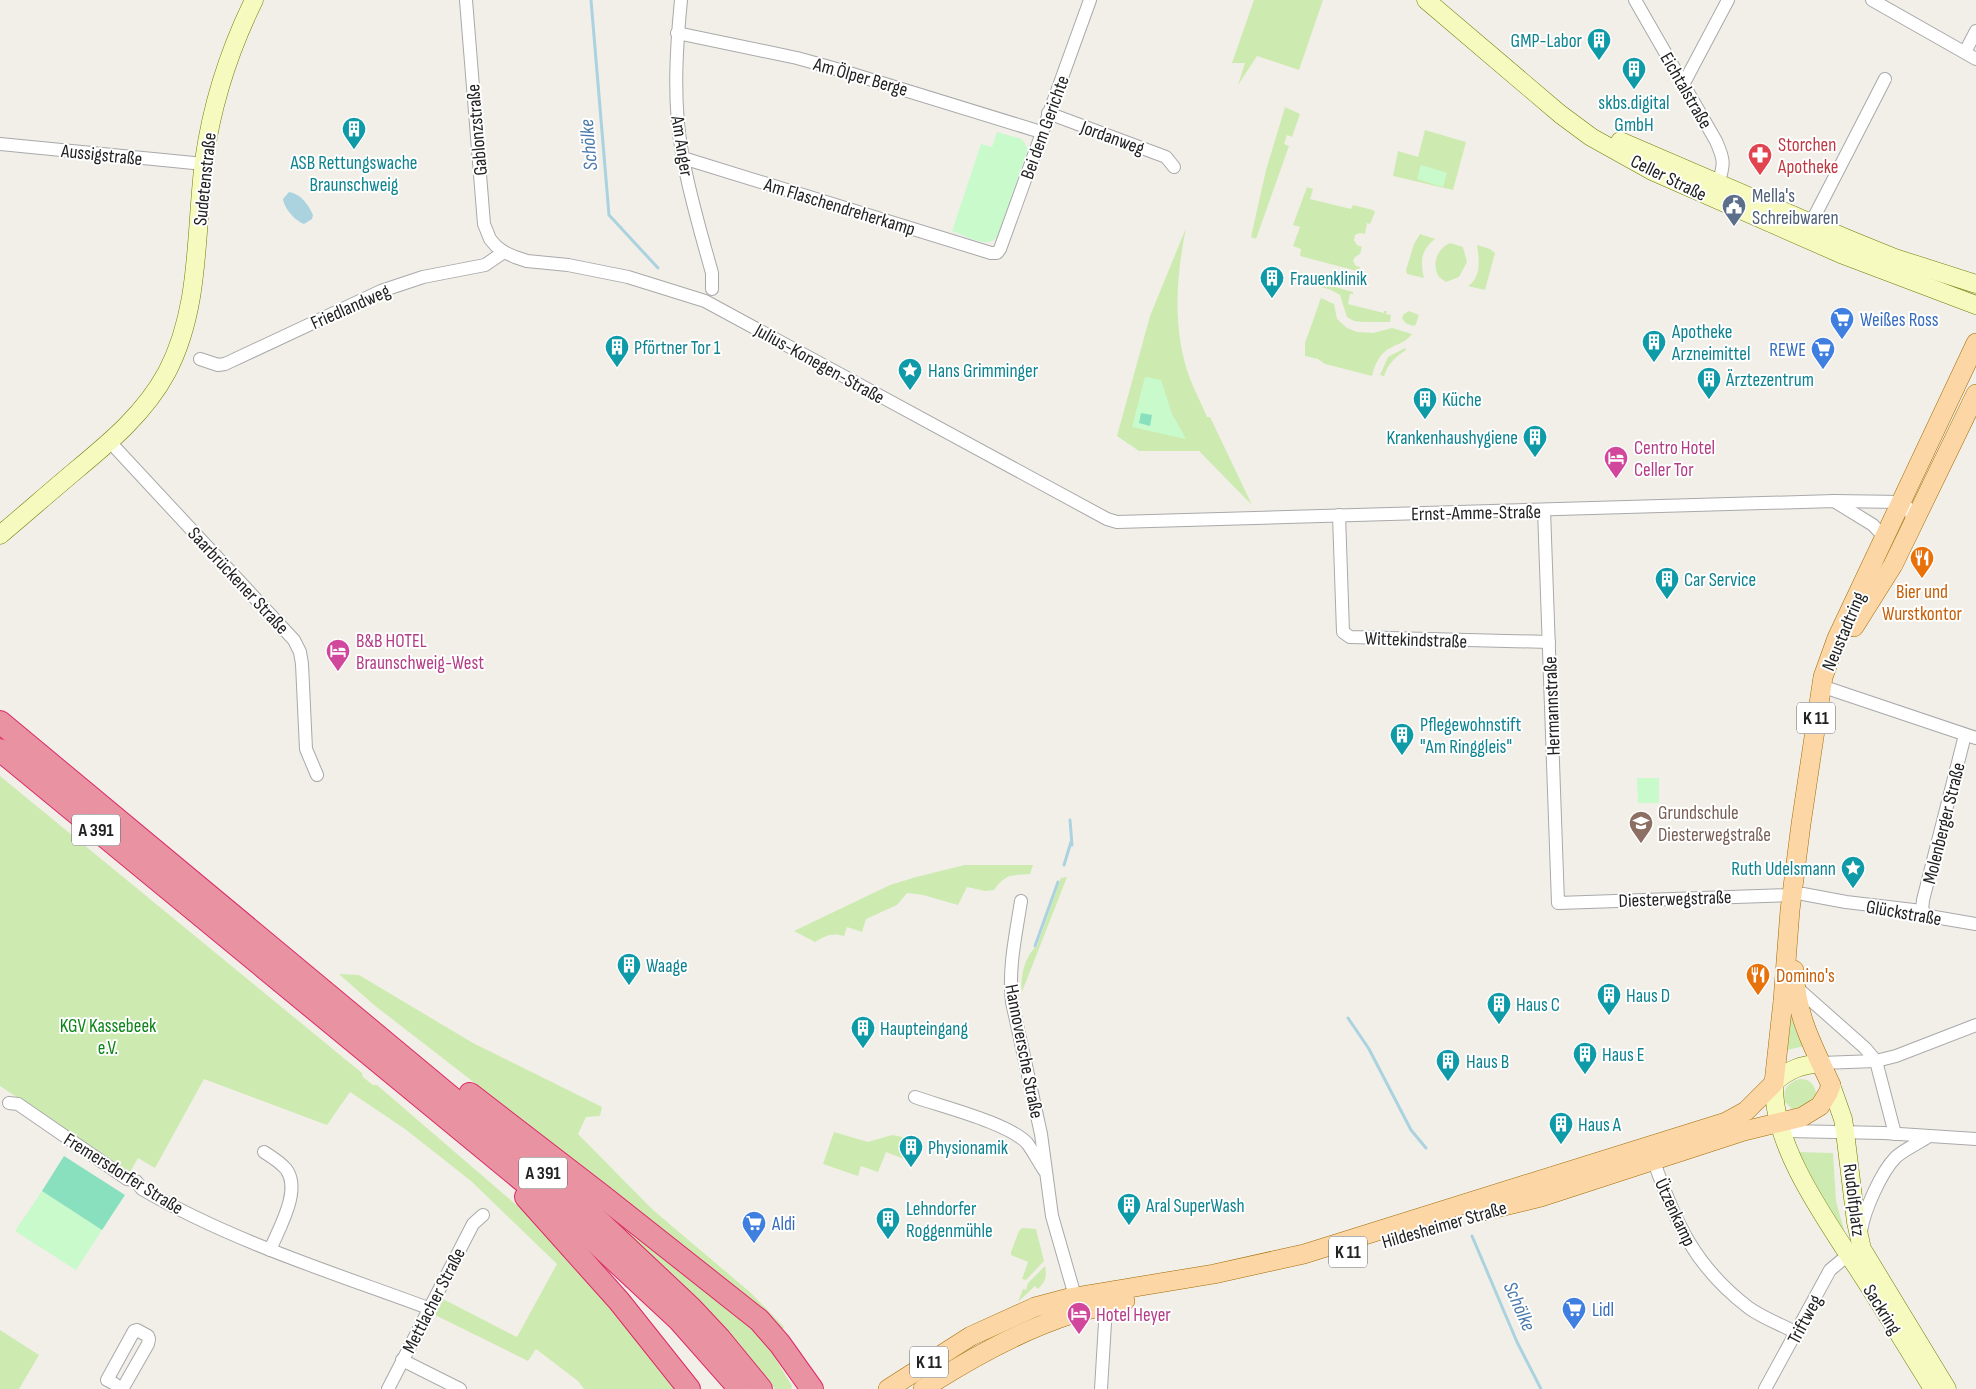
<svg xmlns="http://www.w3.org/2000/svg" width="1976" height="1389" font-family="'Sofia Sans Condensed',sans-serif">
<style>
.grass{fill:#cdebb0}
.park{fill:#c8facc}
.pitch{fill:#88e0be}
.water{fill:#aad3df}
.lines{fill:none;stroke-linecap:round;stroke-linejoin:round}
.stream{stroke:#aad3df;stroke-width:3}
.street-casing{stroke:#a9a9a9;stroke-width:14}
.secondary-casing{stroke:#707d05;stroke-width:19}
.primary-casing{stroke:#a06b00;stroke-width:20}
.highway-casing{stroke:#dc2a67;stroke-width:24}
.street{stroke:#fff;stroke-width:12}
.secondary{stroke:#f7fabf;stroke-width:18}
.primary{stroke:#fcd6a4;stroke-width:19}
.highway{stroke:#e892a2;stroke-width:22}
.labels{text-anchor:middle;stroke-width:4;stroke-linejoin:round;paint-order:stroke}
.shield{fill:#fff;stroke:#646464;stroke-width:1}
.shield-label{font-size:18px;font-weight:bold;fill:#222}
.culture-label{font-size:19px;fill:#0d838f;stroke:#fff;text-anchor:start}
.street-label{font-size:19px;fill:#222;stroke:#fff}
.health-label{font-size:19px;fill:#be3a42;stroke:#fff;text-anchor:start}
.service-label{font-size:19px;fill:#4e5e75;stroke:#fff;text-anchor:start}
.shop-label{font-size:19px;fill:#366cbe;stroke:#fff;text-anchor:start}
.hotel-label{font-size:19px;fill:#b23c85;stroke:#fff;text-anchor:start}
.food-label{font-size:19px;fill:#c56008;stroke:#fff}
.education-label{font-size:19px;fill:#785e54;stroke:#fff;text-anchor:start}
.park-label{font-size:19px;fill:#0c8416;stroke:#fff}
.water-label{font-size:20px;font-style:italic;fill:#4a7aab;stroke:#fff}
</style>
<rect width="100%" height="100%" fill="#f2efe9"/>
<g class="grass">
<polygon points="1254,0 1323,0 1299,70 1257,56 1238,85 1245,63 1232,63"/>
<polygon points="1285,107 1300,114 1292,137 1287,135 1284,144 1289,146 1256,239 1251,237 1266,170"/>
<polygon points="1425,130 1466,142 1453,190 1393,176 1398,151 1418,157"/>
<polygon points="1307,187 1313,189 1310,199 1351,209 1353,205 1373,210 1375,212 1370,224 1367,223 1365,234 1360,233 1355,235 1354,240 1357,245 1362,247 1360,254 1355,257 1353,261 1356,266 1360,267 1359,270 1357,271 1300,256 1301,249 1293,246 1300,227 1293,225"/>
<path d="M1186,228C1176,278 1172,329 1190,379C1195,392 1202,404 1207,417H1210L1252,505L1199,451H1139L1117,436L1150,316Z"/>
<path d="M1420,234L1435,239C1421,250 1420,261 1424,278L1407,274L1406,270L1414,244Z"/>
<path d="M1450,243L1463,247L1467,262L1459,277L1446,282L1439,277C1431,264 1437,249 1450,243Z"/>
<path d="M1477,245L1490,249L1495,253L1485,290L1468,286C1482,277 1479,258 1477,245Z"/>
<polygon points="1310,280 1353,292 1353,294 1350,294 1348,304 1384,313 1384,311 1387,311 1386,314 1391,315 1390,322 1362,322 1354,321 1347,317 1340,295 1331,290 1311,284"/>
<path d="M1321,298L1334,304L1337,319L1347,328L1357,332L1373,333L1392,328L1412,334C1406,342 1400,343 1392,347C1380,352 1375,364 1372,376L1325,364L1318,359L1305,356V343Z"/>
<path d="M1409,311L1419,315L1415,326C1409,325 1405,324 1402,318L1404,314Z"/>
<path d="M1405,348L1406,350C1395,357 1388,364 1384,376L1380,375L1388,357Z"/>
<polygon points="0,776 362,1073 363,1077 373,1085 377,1085 528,1215 613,1311 677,1389 584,1389 578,1381 536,1349 528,1361 433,1314 441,1298 517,1337 557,1264 471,1181 405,1129 350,1092 327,1125 204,1079 155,1168 138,1158 130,1172 0,1086"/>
<path d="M965,865H1033L1030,874C1012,875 1005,874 994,890L985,891L967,887L958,905L923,895L907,893L897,905L866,919L862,932L847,927L844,936C832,932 825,936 815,942L794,931L890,885L916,877Z"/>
<path d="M1067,877L1022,992C1020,977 1025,955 1037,946L1061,878Z"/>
<polygon points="339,974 359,975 473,1043 602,1107 600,1116 586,1117 578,1134 653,1210 751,1293 784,1327 780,1331 538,1132 374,1005"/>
<polygon points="1788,1010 1793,1011 1805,1046 1782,1051"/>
<path d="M1800,1079C1810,1079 1815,1085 1816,1094L1811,1105L1793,1110L1785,1102C1782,1090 1788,1082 1800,1079Z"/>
<polygon points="834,1132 868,1142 892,1135 908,1138 913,1153 909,1161 886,1152 878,1172 861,1166 858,1176 823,1164"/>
<polygon points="1798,1152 1833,1153 1836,1201 1844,1230 1841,1232 1827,1208"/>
<polygon points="604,1207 737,1313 771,1351 792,1386 791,1389 775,1389 729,1332 681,1283 600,1210"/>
<polygon points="1022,1228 1036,1229 1044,1261 1026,1280 1022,1279 1028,1262 1011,1255 1011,1252 1019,1231"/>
<path d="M1045,1266C1047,1277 1046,1281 1038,1289L1035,1286L1018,1302L1023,1289L1026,1290L1028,1283Z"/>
<polygon points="0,1330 39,1355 19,1389 0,1389"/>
</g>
<g class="park">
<path d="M997,132L1022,139L1028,149L997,237C987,250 965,235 952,231L981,144L992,147Z"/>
<polygon points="1421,165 1447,173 1443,187 1417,179"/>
<polygon points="1145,377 1161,380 1172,414 1186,439 1132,427"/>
<polygon points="1637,778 1659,778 1659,803 1638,803"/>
<polygon points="42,1191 102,1230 76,1270 15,1231"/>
</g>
<g class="pitch">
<polygon points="1141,413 1152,415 1150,426 1139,423"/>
<polygon points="64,1156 125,1195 102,1230 42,1191"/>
</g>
<path class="water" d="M289,192C301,194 308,204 313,215L312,219L304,224C295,221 284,208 283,199Z"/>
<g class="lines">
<g class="stream">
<polyline points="591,0 609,215 658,268"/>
<polyline points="1070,820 1072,845"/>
<polyline points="1064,865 1071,842"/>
<polyline points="1035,946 1058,882"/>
<polyline points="1348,1018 1369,1049 1411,1130 1426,1148"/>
<polyline points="1472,1236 1517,1342 1541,1389"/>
</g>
<defs>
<g id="street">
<path d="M466,0L484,224L490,239L496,246L504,252L515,257L527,261L568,265L628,277L705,301L1107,519L1117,522L1834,501L1902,502C1910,508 1913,514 1911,524"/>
<path d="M681,0C676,51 673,103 682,153C689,194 701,233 712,273V289"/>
<path d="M1635,0L1716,141C1724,159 1725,164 1718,183"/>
<polyline points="1872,0 1976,59"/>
<polyline points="677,33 797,58 833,68 1041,132"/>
<polyline points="1965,52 1976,31"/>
<polyline points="1684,83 1728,0"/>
<polyline points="1048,113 1166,157 1174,167"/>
<polyline points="0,144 204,164"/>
<polyline points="683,158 991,253 997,253 1000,249 1090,0"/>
<polyline points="1811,223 1885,79"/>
<polyline points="200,359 218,365 225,364 381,291 423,277 485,265 504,252"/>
<polyline points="110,442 294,640 300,652 302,664 306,749 317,775"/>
<polyline points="1834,501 1873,525 1885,538"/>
<polyline points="1544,510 1558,903 1791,895"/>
<polyline points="1339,515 1343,632 1350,637 1549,642"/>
<polyline points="1830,689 1976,738"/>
<polyline points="1803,894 1846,902 1922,911 1929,916 1976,924"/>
<path d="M1021,901C1016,934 1008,968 1012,1002L1041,1134L1052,1216L1077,1303"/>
<polyline points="1922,911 1923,900 1965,735"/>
<polyline points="1795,986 1865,1048 1876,1061 1895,1134"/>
<polyline points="1821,1063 1876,1061 1896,1056 1976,1025"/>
<path d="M915,1097C943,1107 1008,1123 1027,1143C1033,1151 1038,1161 1044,1170"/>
<path d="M9,1103L18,1104L127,1179L136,1181L142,1189C231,1241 331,1272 428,1308"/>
<polyline points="1778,1122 1788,1131 1884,1133 1976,1139"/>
<path d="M264,1152C272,1157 280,1162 286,1169C302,1190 279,1228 270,1250"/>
<path d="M1653,1159C1675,1222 1694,1266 1749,1308C1763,1318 1782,1325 1797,1333"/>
<path d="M1861,1231C1864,1211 1881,1172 1896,1157C1905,1149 1919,1143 1929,1136"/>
<polyline points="402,1360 460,1389"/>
<polyline points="115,1384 107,1380 134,1331 137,1330 148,1336 149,1339 148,1344 124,1386"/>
<polyline points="388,1389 473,1224 483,1215"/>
<polyline points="1101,1389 1105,1323 1101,1298"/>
<polyline points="1765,1389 1830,1270 1848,1255"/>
</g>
<g id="secondary">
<polyline points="1426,0 1560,114 1591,137 1652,171 1841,254 1976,305"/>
<polyline points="1620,141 1848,239 1895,258 1976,284"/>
<path d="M0,535C25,514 50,492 75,471C110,442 145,413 167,372C201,307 195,232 204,161C212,103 228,53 254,0"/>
<path d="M1821,1063C1802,1065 1788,1069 1774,1083C1772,1149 1830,1225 1865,1280C1888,1316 1910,1352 1933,1389"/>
<polyline points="1831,1085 1843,1119 1845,1132 1856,1222 1862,1249 1947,1389"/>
</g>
<g id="primary">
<polyline points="1854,627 1893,565 1976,394"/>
<path d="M1483,1211L1541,1197L1744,1131L1802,1117L1820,1106L1828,1093L1831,1085C1812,1044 1796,1016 1794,970"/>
<polyline points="888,1389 971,1336 1035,1307 1069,1298 1214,1274 1304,1254 1726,1122 1746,1111 1774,1083 1783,1001 1790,910 1801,824 1823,677 1837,638 1976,343"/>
<path d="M923,1389C969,1359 1019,1331 1072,1314C1089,1309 1107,1305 1125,1301"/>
</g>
<g id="highway">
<polyline points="0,722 589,1212 691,1308 720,1339 761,1389"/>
<polyline points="0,750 578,1226 679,1320 740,1389"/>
<polyline points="470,1094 601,1195 759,1320 780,1344 812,1389"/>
<polyline points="526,1197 619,1301 689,1389"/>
</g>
</defs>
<use href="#street" class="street-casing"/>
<use href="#secondary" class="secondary-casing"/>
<use href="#primary" class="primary-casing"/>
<use href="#highway" class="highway-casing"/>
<use href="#street" class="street"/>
<use href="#secondary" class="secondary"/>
<use href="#primary" class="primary"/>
<use href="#highway" class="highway"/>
</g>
<defs>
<symbol id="building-pin" viewBox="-11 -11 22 30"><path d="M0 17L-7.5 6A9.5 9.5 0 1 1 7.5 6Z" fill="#0f9aa8" stroke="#fff"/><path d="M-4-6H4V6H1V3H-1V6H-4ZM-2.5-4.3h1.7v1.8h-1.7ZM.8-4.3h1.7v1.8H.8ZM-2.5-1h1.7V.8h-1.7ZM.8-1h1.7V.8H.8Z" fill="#fff"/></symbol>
<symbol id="pharmacy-pin" viewBox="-11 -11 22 30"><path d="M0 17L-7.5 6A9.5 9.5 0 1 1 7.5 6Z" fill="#e0444e" stroke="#fff"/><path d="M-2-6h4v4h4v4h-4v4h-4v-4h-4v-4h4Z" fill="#fff"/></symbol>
<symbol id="civic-pin" viewBox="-11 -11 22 30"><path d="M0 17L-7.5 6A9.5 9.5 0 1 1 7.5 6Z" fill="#5c6f8a" stroke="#fff"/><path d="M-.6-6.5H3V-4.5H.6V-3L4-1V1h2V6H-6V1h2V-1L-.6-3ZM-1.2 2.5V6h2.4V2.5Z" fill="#fff"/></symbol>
<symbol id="supermarket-pin" viewBox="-11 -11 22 30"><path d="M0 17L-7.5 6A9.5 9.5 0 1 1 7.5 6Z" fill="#3f7fe0" stroke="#fff"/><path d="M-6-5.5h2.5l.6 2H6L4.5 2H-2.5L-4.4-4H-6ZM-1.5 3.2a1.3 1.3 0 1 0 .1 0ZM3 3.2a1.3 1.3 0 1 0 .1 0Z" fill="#fff"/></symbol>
<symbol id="sight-pin" viewBox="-11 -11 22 30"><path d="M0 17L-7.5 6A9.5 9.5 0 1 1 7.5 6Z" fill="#0f9aa8" stroke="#fff"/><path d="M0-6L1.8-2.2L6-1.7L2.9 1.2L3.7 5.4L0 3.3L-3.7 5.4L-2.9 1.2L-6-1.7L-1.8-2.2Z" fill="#fff"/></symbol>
<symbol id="hotel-pin" viewBox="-11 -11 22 30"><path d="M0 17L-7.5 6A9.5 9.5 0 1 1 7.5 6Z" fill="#d1479c" stroke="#fff"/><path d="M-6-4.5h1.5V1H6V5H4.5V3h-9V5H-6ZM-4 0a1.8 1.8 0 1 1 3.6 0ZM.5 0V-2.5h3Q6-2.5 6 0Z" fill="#fff"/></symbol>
<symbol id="restaurant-pin" viewBox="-11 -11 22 30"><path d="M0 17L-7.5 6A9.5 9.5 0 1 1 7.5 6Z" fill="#e8710a" stroke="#fff"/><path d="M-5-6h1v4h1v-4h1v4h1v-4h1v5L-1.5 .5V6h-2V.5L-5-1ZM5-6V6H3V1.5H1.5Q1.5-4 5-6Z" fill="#fff"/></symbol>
<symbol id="school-pin" viewBox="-11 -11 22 30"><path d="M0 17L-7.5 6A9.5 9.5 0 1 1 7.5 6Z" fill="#8d6e63" stroke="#fff"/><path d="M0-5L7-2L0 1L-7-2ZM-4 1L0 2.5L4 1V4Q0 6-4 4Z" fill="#fff"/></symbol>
</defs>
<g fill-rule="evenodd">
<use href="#building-pin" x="1585" y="26" width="28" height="38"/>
<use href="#building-pin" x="1620" y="55" width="28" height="38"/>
<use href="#building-pin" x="340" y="115" width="28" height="38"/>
<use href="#pharmacy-pin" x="1746" y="141" width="28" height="38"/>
<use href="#civic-pin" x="1720" y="192" width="28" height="38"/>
<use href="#building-pin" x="1258" y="264" width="28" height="38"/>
<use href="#supermarket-pin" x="1828" y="305" width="28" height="38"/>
<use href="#building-pin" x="1640" y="328" width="28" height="38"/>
<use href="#building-pin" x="603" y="333" width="28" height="38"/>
<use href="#supermarket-pin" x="1809" y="335" width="28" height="38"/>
<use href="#sight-pin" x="896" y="356" width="28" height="38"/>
<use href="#building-pin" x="1695" y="365" width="28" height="38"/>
<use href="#building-pin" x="1411" y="385" width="28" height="38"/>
<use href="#building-pin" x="1521" y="423" width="28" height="38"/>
<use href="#hotel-pin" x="1602" y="444" width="28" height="38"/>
<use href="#restaurant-pin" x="1908" y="544" width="28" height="38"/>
<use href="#building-pin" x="1653" y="565" width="28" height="38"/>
<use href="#hotel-pin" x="324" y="637" width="28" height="38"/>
<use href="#building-pin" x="1388" y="721" width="28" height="38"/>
<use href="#school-pin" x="1627" y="809" width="28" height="38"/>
<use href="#sight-pin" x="1839" y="854" width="28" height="38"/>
<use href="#building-pin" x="615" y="951" width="28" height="38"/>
<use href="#restaurant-pin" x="1744" y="961" width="28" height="38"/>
<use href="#building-pin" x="1595" y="981" width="28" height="38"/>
<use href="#building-pin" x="1485" y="990" width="28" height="38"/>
<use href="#building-pin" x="849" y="1014" width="28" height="38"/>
<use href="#building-pin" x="1571" y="1040" width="28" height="38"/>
<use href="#building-pin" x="1434" y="1047" width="28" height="38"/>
<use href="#building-pin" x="1547" y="1110" width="28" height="38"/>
<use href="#building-pin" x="897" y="1133" width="28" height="38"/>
<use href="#building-pin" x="1115" y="1191" width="28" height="38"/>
<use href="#building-pin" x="874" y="1205" width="28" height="38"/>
<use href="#supermarket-pin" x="740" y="1209" width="28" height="38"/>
<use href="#supermarket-pin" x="1560" y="1295" width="28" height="38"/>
<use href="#hotel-pin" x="1065" y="1300" width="28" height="38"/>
</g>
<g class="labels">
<g class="shield">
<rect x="1797" y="702.5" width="38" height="31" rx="4"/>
<rect x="72" y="814.5" width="48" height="31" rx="4"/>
<rect x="519" y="1157.5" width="48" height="31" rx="4"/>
<rect x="1329" y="1236.5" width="38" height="31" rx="4"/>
<rect x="910" y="1346.5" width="38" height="31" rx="4"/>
</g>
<g class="shield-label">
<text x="1816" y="724">K 11</text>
<text x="96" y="836">A 391</text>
<text x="543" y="1179">A 391</text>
<text x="1348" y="1258">K 11</text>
<text x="929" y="1368">K 11</text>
</g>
<g class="culture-label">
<text x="1582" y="47" text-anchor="end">GMP-Labor</text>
<text x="1634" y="109" text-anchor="middle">skbs.digital<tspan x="1634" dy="22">GmbH</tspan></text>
<text x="354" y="169" text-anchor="middle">ASB Rettungswache<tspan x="354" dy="22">Braunschweig</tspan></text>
<text x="1290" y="285">Frauenklinik</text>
<text x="1672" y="338">Apotheke<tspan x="1672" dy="22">Arzneimittel</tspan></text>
<text x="634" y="354">Pförtner Tor 1</text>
<text x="928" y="377">Hans Grimminger</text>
<text x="1726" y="386">Ärztezentrum</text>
<text x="1442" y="406">Küche</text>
<text x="1518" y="444" text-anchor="end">Krankenhaushygiene</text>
<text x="1684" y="586">Car Service</text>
<text x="1420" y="731">Pflegewohnstift<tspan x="1420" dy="22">"Am Ringgleis"</tspan></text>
<text x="1836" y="875" text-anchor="end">Ruth Udelsmann</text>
<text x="646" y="972">Waage</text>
<text x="1626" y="1002">Haus D</text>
<text x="1516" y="1011">Haus C</text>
<text x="880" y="1035">Haupteingang</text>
<text x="1602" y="1061">Haus E</text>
<text x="1466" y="1068">Haus B</text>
<text x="1578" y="1131">Haus A</text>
<text x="928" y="1154">Physionamik</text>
<text x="1146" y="1212">Aral SuperWash</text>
<text x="906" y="1215">Lehndorfer<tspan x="906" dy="22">Roggenmühle</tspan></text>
</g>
<g class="street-label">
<text transform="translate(861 76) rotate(16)" y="7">Am Ölper Berge</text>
<text transform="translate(1687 90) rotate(60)" y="7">Eichtalstraße</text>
<text transform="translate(1044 127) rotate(-70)" y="7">Bei dem Gerichte</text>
<text transform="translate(476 130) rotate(-95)" y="7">Gablonzstraße</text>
<text transform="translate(1113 137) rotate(20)" y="7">Jordanweg</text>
<text transform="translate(683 146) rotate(81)" y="7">Am Anger</text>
<text transform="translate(102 154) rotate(6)" y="7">Aussigstraße</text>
<text transform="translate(1669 177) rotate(26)" y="7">Celler Straße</text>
<text transform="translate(204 179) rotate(-84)" y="7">Sudetenstraße</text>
<text transform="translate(840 206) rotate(17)" y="7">Am Flaschendreherkamp</text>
<text transform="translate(350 306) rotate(-24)" y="7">Friedlandweg</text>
<text transform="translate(820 363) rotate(29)" y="7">Julius-Konegen-Straße</text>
<text transform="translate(1476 512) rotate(-1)" y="7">Ernst-Amme-Straße</text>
<text transform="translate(239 580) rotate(47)" y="7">Saarbrückener Straße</text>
<text transform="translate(1843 631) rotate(-67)" y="7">Neustadtring</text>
<text transform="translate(1416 639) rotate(2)" y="7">Wittekindstraße</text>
<text transform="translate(1551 706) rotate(-92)" y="7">Hermannstraße</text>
<text transform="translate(1943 823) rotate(-76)" y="7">Molenberger Straße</text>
<text transform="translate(1675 898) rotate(-2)" y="7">Diesterwegstraße</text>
<text transform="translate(1904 912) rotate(10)" y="7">Glückstraße</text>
<text transform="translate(1025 1051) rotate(79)" y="7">Hannoversche Straße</text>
<text transform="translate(124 1173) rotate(32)" y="7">Fremersdorfer Straße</text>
<text transform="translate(1855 1200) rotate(83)" y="7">Rudolfplatz</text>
<text transform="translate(1676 1212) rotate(65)" y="7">Ützenkamp</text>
<text transform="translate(1444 1224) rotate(-16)" y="7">Hildesheimer Straße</text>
<text transform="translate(433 1300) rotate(-63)" y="7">Mettlacher Straße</text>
<text transform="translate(1883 1309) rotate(58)" y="7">Sackring</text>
<text transform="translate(1804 1319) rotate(-62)" y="7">Triftweg</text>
</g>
<g class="health-label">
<text x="1778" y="151">Storchen<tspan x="1778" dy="22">Apotheke</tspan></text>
</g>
<g class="service-label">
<text x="1752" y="202">Mella's<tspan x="1752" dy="22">Schreibwaren</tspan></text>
</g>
<g class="shop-label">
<text x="1860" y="326">Weißes Ross</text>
<text x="1806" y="356" text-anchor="end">REWE</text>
<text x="772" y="1230">Aldi</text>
<text x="1592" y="1316">Lidl</text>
</g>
<g class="hotel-label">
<text x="1634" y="454">Centro Hotel<tspan x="1634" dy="22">Celler Tor</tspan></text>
<text x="356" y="647">B&amp;B HOTEL<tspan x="356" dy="22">Braunschweig-West</tspan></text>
<text x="1096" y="1321">Hotel Heyer</text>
</g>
<g class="food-label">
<text x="1922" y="598">Bier und<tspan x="1922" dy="22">Wurstkontor</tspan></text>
<text x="1776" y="982" text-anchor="start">Domino's</text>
</g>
<g class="education-label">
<text x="1658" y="819">Grundschule<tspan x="1658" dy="22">Diesterwegstraße</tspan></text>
</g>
<g class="park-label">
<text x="108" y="1032">KGV Kassebeek<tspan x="108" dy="22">e.V.</tspan></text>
</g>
<g class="water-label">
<text transform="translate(588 145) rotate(-95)" y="7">Schölke</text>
<text transform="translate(1520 1306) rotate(66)" y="7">Schölke</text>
</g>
</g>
</svg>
